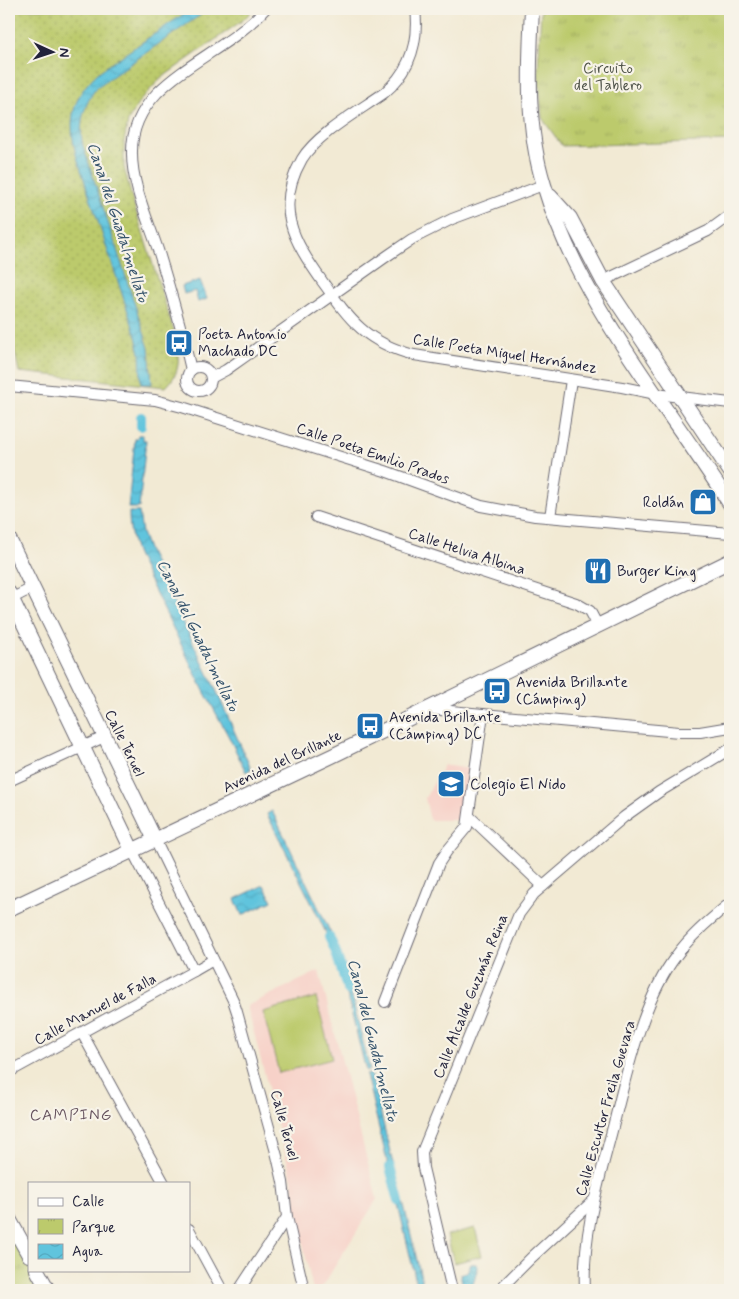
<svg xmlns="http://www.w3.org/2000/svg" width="739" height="1299" font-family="Mynerve,sans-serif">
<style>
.built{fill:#f7d1c8}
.grass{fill:url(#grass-dots);stroke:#6f7654}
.park{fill:url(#park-tufts);stroke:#6f7654}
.pitch{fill:#bcca6c;stroke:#6f7654}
.water{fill:url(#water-waves);stroke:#41738c}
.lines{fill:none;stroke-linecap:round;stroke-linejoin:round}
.canal{stroke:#60c4dd;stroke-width:10}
.minor-casing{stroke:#6b6871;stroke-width:12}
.major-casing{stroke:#6b6871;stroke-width:16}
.minor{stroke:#fff;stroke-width:10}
.major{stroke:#fff;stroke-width:14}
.labels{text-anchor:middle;stroke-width:4.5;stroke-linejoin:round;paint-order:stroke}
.park-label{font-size:15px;fill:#50544a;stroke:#f7f3e8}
.poi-label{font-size:15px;fill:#22223b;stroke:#f7f3e8;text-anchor:start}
.street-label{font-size:15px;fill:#22223b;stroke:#f7f3e8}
.water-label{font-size:16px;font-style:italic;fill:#35536c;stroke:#f7f3e8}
.neighbourhood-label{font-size:16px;letter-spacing:1px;fill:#66535e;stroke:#f7f3e8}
</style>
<defs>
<pattern id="grass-dots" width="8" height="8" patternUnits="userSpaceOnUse" patternTransform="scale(1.25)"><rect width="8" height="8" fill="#bcca6c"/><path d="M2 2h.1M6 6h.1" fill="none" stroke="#a1ad5e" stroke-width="1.8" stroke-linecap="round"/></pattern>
<pattern id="park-tufts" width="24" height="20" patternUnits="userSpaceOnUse" patternTransform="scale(1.25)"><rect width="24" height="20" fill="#bcca6c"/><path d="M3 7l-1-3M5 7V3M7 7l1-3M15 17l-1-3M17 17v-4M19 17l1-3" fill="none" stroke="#a1ad5e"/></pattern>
<pattern id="water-waves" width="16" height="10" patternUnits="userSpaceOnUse" patternTransform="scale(1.25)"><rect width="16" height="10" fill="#60c4dd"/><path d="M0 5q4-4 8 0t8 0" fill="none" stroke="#53a8bf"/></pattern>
</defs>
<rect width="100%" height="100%" fill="#f7f3e8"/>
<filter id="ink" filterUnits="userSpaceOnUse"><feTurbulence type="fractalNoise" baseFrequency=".02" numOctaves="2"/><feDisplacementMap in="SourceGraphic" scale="10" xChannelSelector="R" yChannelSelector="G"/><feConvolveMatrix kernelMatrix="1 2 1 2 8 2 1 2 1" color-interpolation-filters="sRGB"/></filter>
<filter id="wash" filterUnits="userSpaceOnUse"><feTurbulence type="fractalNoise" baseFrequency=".0096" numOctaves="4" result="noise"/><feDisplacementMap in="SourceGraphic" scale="20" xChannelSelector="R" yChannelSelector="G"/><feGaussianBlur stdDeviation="1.12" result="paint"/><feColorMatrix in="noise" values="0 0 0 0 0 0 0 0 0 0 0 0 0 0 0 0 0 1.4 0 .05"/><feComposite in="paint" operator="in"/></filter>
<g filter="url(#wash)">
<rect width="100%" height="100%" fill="#f2ead4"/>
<g class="built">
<polygon points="444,765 470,769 463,820 430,820 425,798"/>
<polygon points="319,971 377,1199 320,1290 313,1290 299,1226 292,1180 247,1006"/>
</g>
<path class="grass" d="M9,9H254L243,20L160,79L139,102L128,121L124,142V167L133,202L174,331C178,354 184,369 166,387L19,372L14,348L9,339Z"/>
<g class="park">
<polygon points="541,9 730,9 730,141 562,146 542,118 538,69"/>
<polygon points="9,1230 29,1266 29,1270 31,1270 42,1290 9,1290"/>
</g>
<g class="pitch">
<polygon points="316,997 332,1059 279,1073 263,1012"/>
<polygon points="475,1228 482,1256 454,1263 447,1235"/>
</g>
<g class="water">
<path d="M191,9H209L97,87C84,104 78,125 83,146L149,348L152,384H141L140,353L136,336L77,158C67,121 71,97 100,71Z"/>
<polygon points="200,280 207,299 198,302 195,291 184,294 182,286"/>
<polygon points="138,435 143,435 143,440 146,440 139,508 128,508 135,439 137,439"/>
<path d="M129,512H139L142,533L149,552L216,690L251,769L246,772L230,739L204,691L139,559C132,543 129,529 129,512Z"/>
<polygon points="272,811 338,948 334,950 318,916 267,814"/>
<polygon points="264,885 272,901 242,915 235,899"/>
<polygon points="347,977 370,1070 366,1071 343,978"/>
<polygon points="371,1074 396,1176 392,1181 366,1075"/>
<polygon points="399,1184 424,1290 418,1290 395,1191"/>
<polygon points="471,1264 476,1264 478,1267 472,1288 464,1290 460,1274 467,1272"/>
</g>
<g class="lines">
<g class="canal">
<polyline points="141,426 141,417"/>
<polyline points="329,937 335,950 348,990"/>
<polyline points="390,1167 399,1201"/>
</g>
</g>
</g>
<g filter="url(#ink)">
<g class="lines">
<defs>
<g id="minor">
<path d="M415,9C419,42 410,71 384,93C360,110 317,134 302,159C274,208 293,240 322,281C350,320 365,342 414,355L622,387L656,394L730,403"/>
<polyline points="603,281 708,231 730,215"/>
<circle cx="199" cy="379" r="12"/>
<path d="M191,370C182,331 171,292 159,253C149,222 131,184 132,151C132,128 142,109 157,93C189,61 235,43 265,9"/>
<polyline points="211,378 226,370 387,256 412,239 452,219 543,185"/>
<polyline points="9,386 155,400 182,407 385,471 481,506 535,516 730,533"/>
<polyline points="316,517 576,603 590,611 598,626"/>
<polyline points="550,517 571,380"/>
<polyline points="9,600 32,588"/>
<polyline points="429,709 679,732 700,732 730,727"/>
<polyline points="9,781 104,737"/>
<polyline points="469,816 543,886"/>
<polyline points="155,840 233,1000 237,1012 277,1156 283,1182 287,1217 239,1290"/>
<polyline points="132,850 194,971 213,960"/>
<polyline points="385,1002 439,863 447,851 467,827 483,714"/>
<polyline points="82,1033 164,1183"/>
<polyline points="9,1072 194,971"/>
<polyline points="287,1217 304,1290"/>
<polyline points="189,1229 222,1290"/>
<polyline points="452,1290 423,1168 422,1152 519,914 534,894 624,817 659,792 730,749"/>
<polyline points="499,1290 531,1258 594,1200"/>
<path d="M585,1290C582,1231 601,1175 615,1119C628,1067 644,998 676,956C691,935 711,919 730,903"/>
</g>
<g id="major">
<path d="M532,9C529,67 526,128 544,185C579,303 665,402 730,504"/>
<polyline points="550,196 570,218 603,281 730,471"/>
<polyline points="9,539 155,840"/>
<polyline points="9,593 132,850"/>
<polyline points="9,909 332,756 730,561"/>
<polyline points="9,1219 29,1255"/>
<polyline points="37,1270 48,1290"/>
</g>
</defs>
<use href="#minor" class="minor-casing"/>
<use href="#major" class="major-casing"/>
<use href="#minor" class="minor"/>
<use href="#major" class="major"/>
</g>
</g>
<defs>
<symbol id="bus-square" viewBox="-11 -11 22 22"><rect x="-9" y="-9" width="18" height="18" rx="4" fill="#1f6fb2" stroke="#f7f3e8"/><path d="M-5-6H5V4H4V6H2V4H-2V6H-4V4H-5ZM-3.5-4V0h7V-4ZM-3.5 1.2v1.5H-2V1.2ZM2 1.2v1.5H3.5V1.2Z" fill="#fff"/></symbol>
<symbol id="shop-square" viewBox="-11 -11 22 22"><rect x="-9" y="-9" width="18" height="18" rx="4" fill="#1f6fb2" stroke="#f7f3e8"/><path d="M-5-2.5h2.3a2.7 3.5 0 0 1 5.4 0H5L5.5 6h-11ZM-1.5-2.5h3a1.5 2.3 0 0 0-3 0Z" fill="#fff"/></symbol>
<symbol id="restaurant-square" viewBox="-11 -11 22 22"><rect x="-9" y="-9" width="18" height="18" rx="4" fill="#1f6fb2" stroke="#f7f3e8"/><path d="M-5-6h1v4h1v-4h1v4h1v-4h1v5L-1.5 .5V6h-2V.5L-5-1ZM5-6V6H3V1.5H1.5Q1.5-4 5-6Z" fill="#fff"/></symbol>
<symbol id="school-square" viewBox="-11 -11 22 22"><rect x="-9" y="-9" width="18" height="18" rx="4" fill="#1f6fb2" stroke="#f7f3e8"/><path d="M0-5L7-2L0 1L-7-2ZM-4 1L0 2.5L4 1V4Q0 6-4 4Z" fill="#fff"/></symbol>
</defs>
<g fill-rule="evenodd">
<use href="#bus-square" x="163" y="327" width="32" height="32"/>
<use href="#shop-square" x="687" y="486" width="32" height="32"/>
<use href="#restaurant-square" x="582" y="555" width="32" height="32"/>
<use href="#bus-square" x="481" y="675" width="32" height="32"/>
<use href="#bus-square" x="354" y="710" width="32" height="32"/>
<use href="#school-square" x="435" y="768" width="32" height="32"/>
</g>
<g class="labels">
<g class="park-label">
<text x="608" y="73">Circuito<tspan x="608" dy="17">del Tablero</tspan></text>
</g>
<g class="poi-label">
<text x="198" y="339">Poeta Antonio<tspan x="198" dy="17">Machado DC</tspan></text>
<text x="684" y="507" text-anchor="end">Roldán</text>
<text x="617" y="576">Burger King</text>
<text x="516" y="687">Avenida Brillante<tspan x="516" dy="17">(Cámping)</tspan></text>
<text x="389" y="722">Avenida Brillante<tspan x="389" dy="17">(Cámping) DC</tspan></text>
<text x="470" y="789">Colegio El Nido</text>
</g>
<g class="street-label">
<text transform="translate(505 353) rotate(9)" y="5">Calle Poeta Miguel Hernández</text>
<text transform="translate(373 453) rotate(19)" y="5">Calle Poeta Emilio Prados</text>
<text transform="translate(467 551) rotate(18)" y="5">Calle Helvia Albina</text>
<text transform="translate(125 743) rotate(64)" y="5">Calle Teruel</text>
<text transform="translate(282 761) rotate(-25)" y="5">Avenida del Brillante</text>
<text transform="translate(470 996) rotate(-68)" y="5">Calle Alcalde Guzmán Reina</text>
<text transform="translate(95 1009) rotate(-28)" y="5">Calle Manuel de Falla</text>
<text transform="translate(605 1108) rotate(-74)" y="5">Calle Escultor Freila Guevara</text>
<text transform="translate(285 1125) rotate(75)" y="5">Calle Teruel</text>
</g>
<g class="water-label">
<text transform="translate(119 222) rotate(72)" y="6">Canal del Guadalmellato</text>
<text transform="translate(199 635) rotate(64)" y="6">Canal del Guadalmellato</text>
<text transform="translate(374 1040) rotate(76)" y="6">Canal del Guadalmellato</text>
</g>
<g class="neighbourhood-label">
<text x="71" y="1120">CAMPING</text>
</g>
</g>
<rect width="739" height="1299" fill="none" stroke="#f7f3e8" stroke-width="30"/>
<rect x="28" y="1182" width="162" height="90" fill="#f7f3e8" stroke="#a29fa3"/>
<rect x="38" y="1198" width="25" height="8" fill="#ffffff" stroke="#a29fa3"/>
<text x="72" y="1206" font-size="15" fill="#22223b">Calle</text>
<rect x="38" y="1219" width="25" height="15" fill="url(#park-tufts)" stroke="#a29fa3"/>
<text x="72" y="1232" font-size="15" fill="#22223b">Parque</text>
<rect x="38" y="1244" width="25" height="15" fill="url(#water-waves)" stroke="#a29fa3"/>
<text x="72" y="1256" font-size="15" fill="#22223b">Agua</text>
<g transform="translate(52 52) rotate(93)" stroke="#f7f3e8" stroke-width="4" paint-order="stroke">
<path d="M0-4L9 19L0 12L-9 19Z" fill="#22223b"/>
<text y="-8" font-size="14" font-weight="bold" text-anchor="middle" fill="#22223b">N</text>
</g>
</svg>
